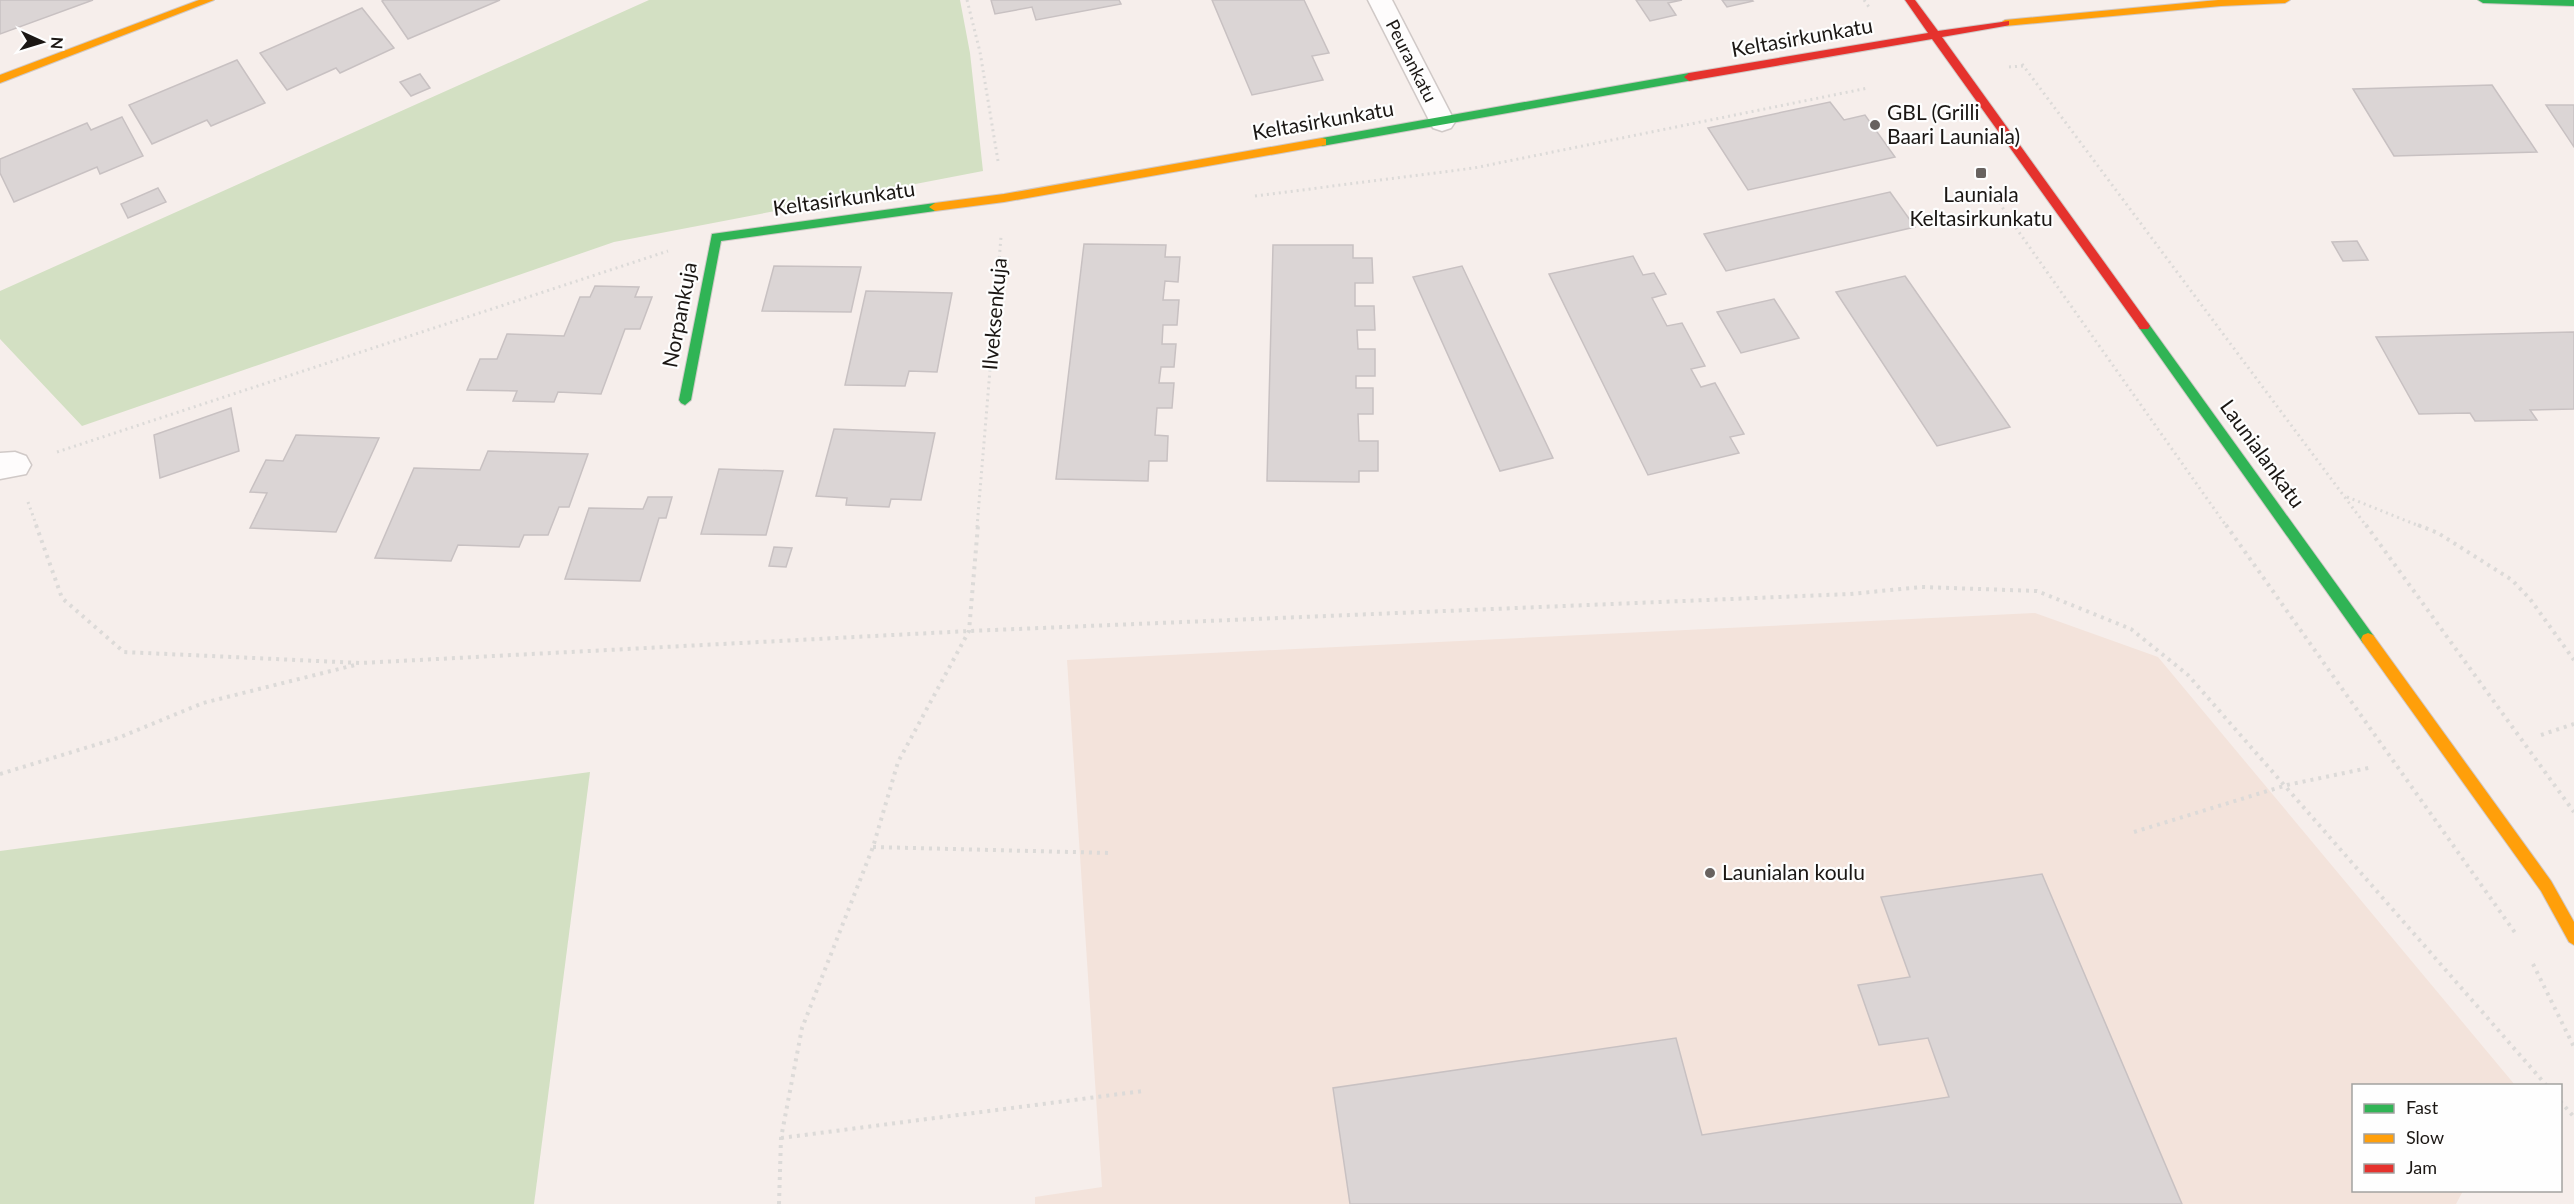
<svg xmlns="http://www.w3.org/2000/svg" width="2574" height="1204" font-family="Lato,sans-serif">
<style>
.built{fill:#f3e3db}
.green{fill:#d3e0c3}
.building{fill:#dbd5d5;stroke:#c8c1c2;stroke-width:1.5}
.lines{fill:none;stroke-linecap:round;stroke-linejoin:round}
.street-casing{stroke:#d0c9c7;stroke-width:3}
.fast-casing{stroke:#d0c9c7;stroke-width:2}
.slow-casing{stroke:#d0c9c7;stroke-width:2}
.jam-casing{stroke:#d0c9c7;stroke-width:2}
.path-far1{stroke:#dcdad8;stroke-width:3;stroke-dasharray:2 4;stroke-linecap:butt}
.path{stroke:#dcdad8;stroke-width:4;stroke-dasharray:3 5;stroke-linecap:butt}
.street{fill:#fefcfc;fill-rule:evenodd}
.fast{fill:#30b455;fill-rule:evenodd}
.slow{fill:#ff9f0a;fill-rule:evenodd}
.jam{fill:#e5322d;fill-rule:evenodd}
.poi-dot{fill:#68625f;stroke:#fefefe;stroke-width:2}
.labels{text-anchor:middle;stroke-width:4.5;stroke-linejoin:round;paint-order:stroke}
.far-street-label{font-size:18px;fill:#1b1714;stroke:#fefefe}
.street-label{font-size:21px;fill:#1b1714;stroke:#fefefe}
.poi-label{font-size:21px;fill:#1b1714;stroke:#fefefe;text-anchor:start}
</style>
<rect width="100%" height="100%" fill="#f6eeeb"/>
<polygon class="built" points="2035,613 2158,657 2515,1085 2354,1086 2354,1190 2463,1191 2456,1204 1035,1204 1035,1197 1102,1187 1067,660"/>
<g class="green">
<polygon points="649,0 960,0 970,53 983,171 614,242 82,426 0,339 0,291"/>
<polygon points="590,772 534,1204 0,1204 0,851"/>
</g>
<g class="building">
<polygon points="0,0 93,0 0,34"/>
<polygon points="384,0 500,0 408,39 382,1"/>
<polygon points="991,0 1119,0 1121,4 1036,20 1032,7 995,14"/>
<polygon points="1212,0 1304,0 1329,53 1312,56 1323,80 1252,95"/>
<polygon points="1636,0 1682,0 1668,3 1676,15 1650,21"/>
<polygon points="1722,0 1752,0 1753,1 1727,7"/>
<polygon points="362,8 394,48 340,73 336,68 287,90 260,53"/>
<polygon points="237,60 265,103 211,126 207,120 152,144 129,105"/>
<polygon points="420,74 430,88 411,96 400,82"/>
<polygon points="2492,85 2537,152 2394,156 2353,89"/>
<polygon points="1830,102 1844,120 1865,115 1895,157 1748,190 1708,128"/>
<polygon points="2546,105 2574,105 2574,147"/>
<polygon points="122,117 143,156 100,174 97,167 14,202 0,173 0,159 87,123 91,130"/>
<polygon points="158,188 166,202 128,218 121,204"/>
<polygon points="1890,192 1915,227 1726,271 1704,234"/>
<polygon points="2357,241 2368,260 2343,261 2332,242"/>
<polygon points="1084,244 1166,245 1165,257 1180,257 1178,282 1165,281 1163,300 1179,300 1177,325 1163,325 1162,344 1176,344 1174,367 1161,367 1159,383 1174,383 1172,408 1157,408 1155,435 1168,436 1167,461 1149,461 1148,481 1056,479"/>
<polygon points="1273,245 1353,245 1353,258 1372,258 1373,283 1355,283 1355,306 1374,306 1375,330 1357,330 1358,349 1375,349 1375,376 1356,376 1356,388 1373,388 1373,414 1358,414 1359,441 1378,441 1378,471 1359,471 1359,482 1267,481"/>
<polygon points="1633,256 1643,275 1654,273 1666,294 1652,298 1667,326 1682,323 1705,366 1691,369 1701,387 1715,383 1744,434 1730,437 1739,453 1648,475 1549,274"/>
<polygon points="774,266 861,267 851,312 762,311"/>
<polygon points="1462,266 1553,458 1500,471 1413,277"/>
<polygon points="1905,276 2010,427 1937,446 1836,292"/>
<polygon points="595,286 639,287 635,297 652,297 640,329 625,329 601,394 558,392 554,402 513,401 517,391 467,390 480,359 497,359 507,334 564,336 580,297 590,297"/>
<polygon points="866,291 952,293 937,372 909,371 905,386 845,385"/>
<polygon points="1774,299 1799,338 1741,353 1717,312"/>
<polygon points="2574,332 2574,409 2530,410 2537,420 2475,421 2470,413 2419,414 2376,337"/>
<polygon points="231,408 239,451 160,478 154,435"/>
<polygon points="834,429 935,433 921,500 891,499 889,507 846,505 847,498 816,496"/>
<polygon points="296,435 379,438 336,532 250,528 267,493 250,492 266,460 283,461"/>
<polygon points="488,451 588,454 569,507 559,507 548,535 524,535 519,547 458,545 451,561 375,558 414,468 480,470"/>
<polygon points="719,469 783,471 766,535 701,534"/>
<polygon points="648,497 672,497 666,518 659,518 640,581 565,579 589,508 643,509"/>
<polygon points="774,547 792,548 786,567 769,566"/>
<polygon points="2042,874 2182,1204 1350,1204 1333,1088 1676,1038 1702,1135 1949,1097 1928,1038 1879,1045 1858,985 1910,977 1881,897"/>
</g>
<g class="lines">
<defs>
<g id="street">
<polygon points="1368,0 1392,0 1455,122 1451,128 1442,131 1433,128"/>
<polygon points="15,452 26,456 31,465 26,474 0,479 0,453"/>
</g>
<g id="fast">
<polygon points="2478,0 2574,0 2574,6 2483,3"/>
<polygon points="1689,73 1694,77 1693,80 1322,146 1317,142 1322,138"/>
<polygon points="935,203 941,207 935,211 721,241 691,400 685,405 681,403 679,400 712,234"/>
<polygon points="2144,321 2148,323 2373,635 2375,639 2373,643 2368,645 2363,643 2140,329 2138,326 2140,323"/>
</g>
<g id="slow">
<polygon points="199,0 214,0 0,83 0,75"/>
<polygon points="2218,0 2290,0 2285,3 2221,6 2005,26 2000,23 2005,20"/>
<polygon points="1322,138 1326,139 1326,145 1004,202 935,211 929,207 935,203 1004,194"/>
<polygon points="2368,633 2373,635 2551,881 2574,922 2574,945 2569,942 2541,891 2363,643 2361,639 2363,635"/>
</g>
<polygon id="jam" points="1905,0 1915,0 1938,31 2009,21 2009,25 2005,26 1942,37 2148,323 2150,326 2148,329 2140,329 1932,39 1689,81 1684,77 1689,73 1928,33"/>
</defs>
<use href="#street" class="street-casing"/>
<use href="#fast" class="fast-casing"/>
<use href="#slow" class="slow-casing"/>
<use href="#jam" class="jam-casing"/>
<g class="path-far1">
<polyline points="967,0 980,52 998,161"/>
<polyline points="1864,0 1869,7"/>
<polyline points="2022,64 2367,527"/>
<polyline points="2009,67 2023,66"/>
<polyline points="1990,187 2009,218 2227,527"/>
<polyline points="1255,196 1474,168 1868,88"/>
<polyline points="57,452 668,251"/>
<polyline points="2347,497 2422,527"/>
<polyline points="28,502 37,527"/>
<polyline points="977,527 1001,237"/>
</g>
<g class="path">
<polyline points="36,525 62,598 124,652 361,663 969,631 1850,594 1922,587 2037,591 2131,629 2188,675 2547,1086"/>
<polyline points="2226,525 2516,934"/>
<polyline points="2366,525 2574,812"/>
<polyline points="2418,525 2438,533 2512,580 2530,599 2574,660"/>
<polyline points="2541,735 2574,724"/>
<polyline points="0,774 118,738 203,703 355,665"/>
<polyline points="2134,832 2287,785 2373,767"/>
<polyline points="873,847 1111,853"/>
<polyline points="2533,964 2574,1047"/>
<polyline points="2560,1101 2574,1117"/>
<polyline points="781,1138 1143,1091"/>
<polyline points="779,1204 781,1138 802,1028 873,847 898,762 969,631 978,525"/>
</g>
<use href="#street" class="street"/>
<use href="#fast" class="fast"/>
<use href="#slow" class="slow"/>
<use href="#jam" class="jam"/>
</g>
<g class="poi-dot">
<circle cx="1875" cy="125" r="6"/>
<rect x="1975" y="167" width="12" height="12" rx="3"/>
<circle cx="1710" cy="873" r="6"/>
</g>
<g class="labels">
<g class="far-street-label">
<text transform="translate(1411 61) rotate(63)" y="6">Peurankatu</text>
</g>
<g class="street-label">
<text transform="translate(1802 38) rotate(-10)" y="7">Keltasirkunkatu</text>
<text transform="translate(1323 121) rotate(-10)" y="7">Keltasirkunkatu</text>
<text transform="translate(844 199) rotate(-8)" y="7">Keltasirkunkatu</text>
<text transform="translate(995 314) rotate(-85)" y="7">Ilveksenkuja</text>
<text transform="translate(680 315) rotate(-79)" y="7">Norpankuja</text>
<text transform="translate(2262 454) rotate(54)" y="7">Launialankatu</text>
</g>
<g class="poi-label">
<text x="1887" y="120">GBL (Grilli<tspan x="1887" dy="24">Baari Launiala)</tspan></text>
<text x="1981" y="202" text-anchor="middle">Launiala<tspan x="1981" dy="24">Keltasirkunkatu</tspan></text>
<text x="1722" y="880">Launialan koulu</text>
</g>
</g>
<rect x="2352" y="1084" width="210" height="108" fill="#fefefe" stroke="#a3a2a0" stroke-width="1.5"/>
<rect x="2364" y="1104" width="30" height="9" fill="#30b455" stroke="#a3a2a0" stroke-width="1.5"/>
<text x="2406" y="1114" font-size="18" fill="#1b1714">Fast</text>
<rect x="2364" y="1134" width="30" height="9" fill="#ff9f0a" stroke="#a3a2a0" stroke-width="1.5"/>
<text x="2406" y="1144" font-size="18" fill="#1b1714">Slow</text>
<rect x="2364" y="1164" width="30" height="9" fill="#e5322d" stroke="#a3a2a0" stroke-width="1.5"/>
<text x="2406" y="1174" font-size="18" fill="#1b1714">Jam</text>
<g transform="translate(42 42) rotate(94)" stroke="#fefefe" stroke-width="4.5" paint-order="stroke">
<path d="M0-4.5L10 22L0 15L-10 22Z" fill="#1b1714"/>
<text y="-9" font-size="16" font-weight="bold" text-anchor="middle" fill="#1b1714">N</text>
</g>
</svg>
